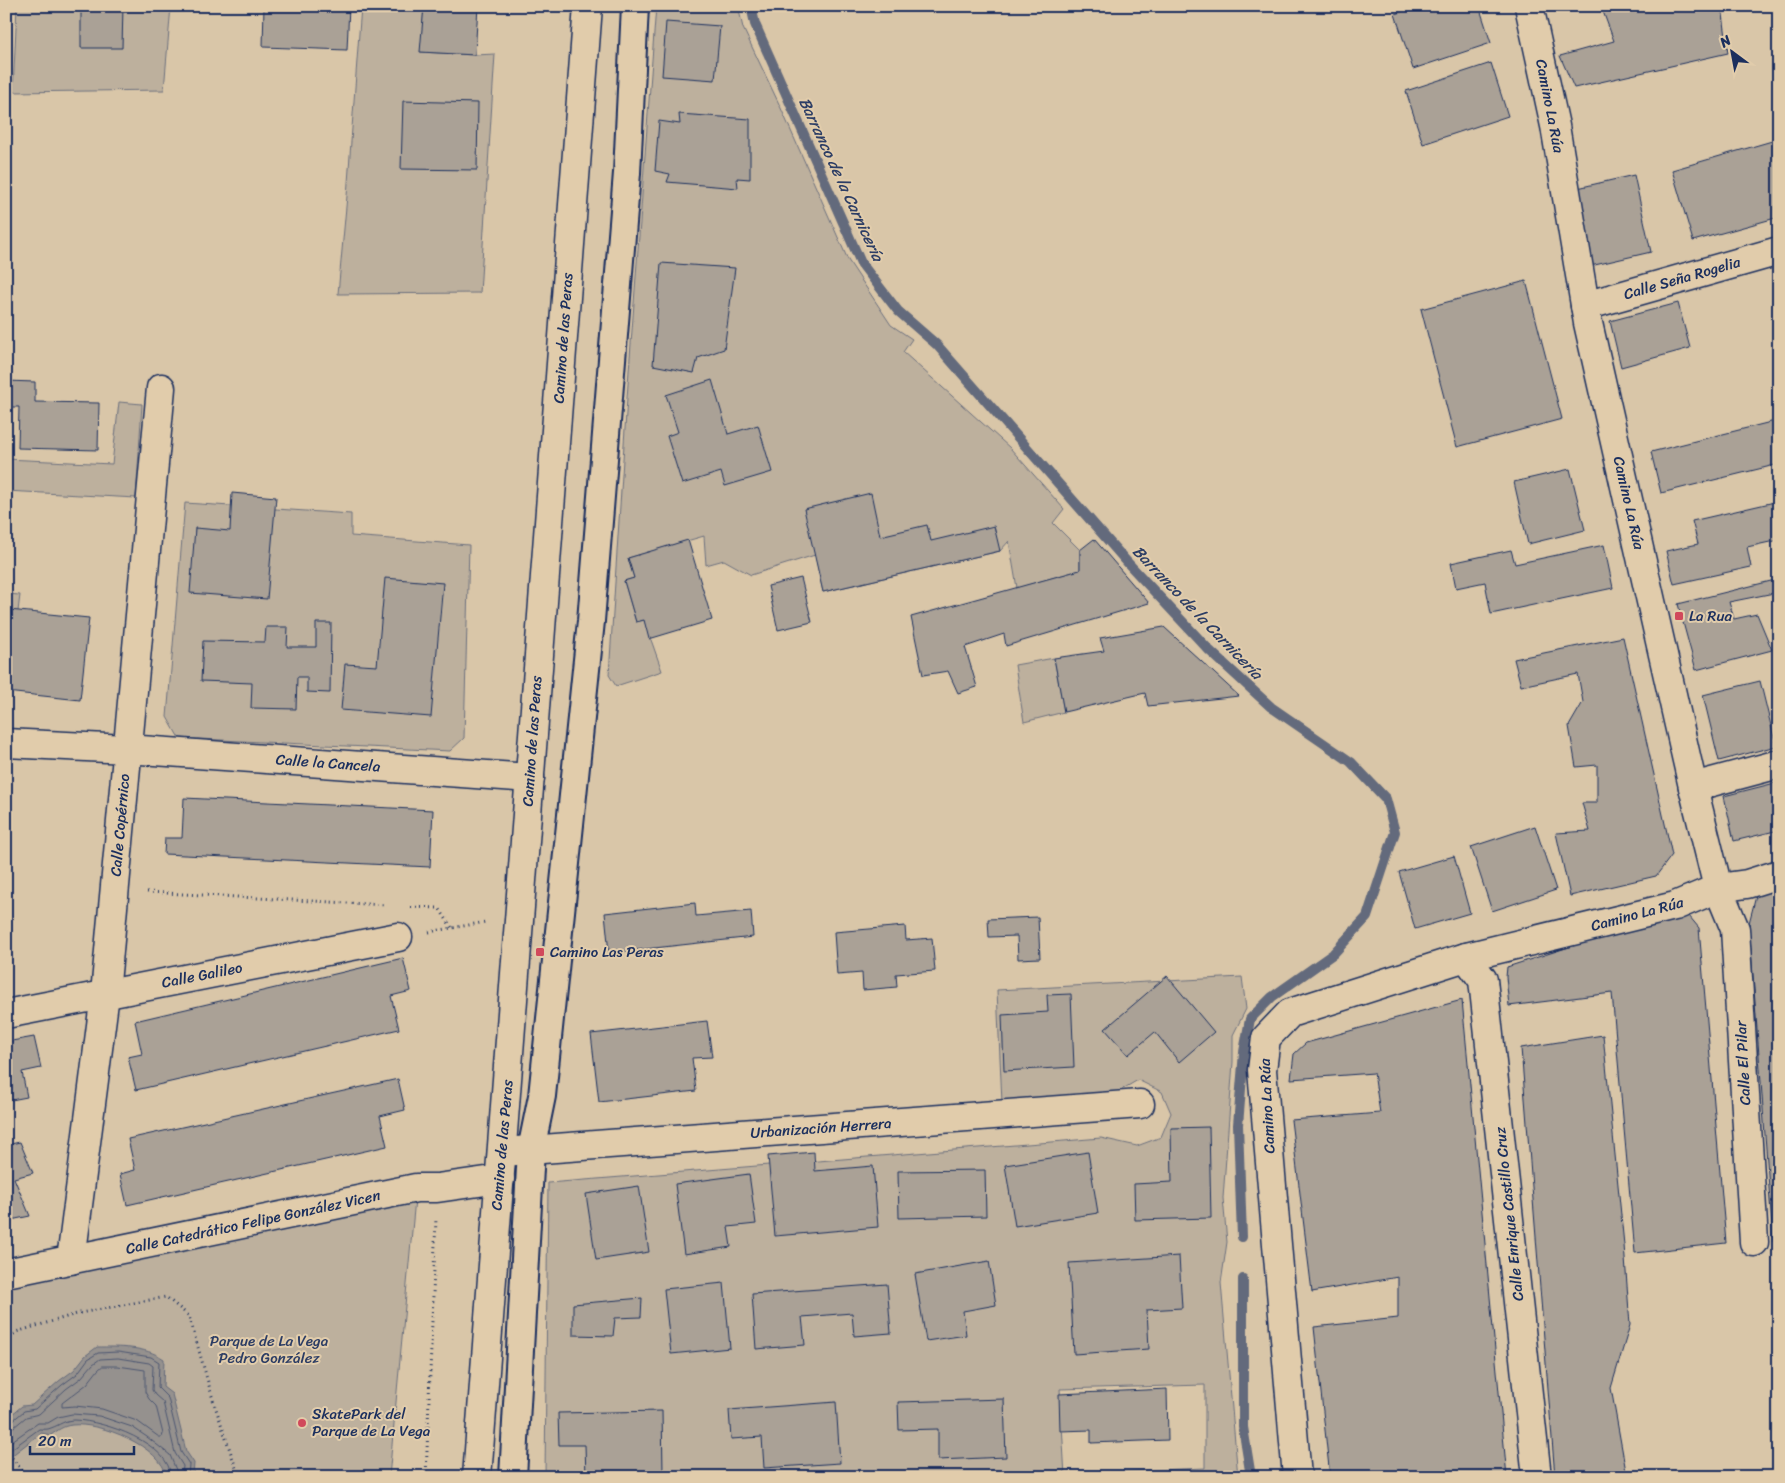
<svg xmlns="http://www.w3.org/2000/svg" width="1785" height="1483" font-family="Sriracha,sans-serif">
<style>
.green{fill:#bdb09d;stroke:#6c707e}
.water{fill:#95918e;stroke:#646a7b}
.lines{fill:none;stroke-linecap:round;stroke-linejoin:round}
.shore{stroke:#4c5671;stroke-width:1}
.stream{stroke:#646a7b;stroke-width:10}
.building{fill:#aaa196;stroke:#1b2f5e}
.pedestrian-casing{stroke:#1b2f5e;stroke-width:30}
.minor-casing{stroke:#1b2f5e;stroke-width:31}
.secondary-casing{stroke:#1b2f5e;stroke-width:31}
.path{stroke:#1b2f5e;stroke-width:3;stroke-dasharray:1 4;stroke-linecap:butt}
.pedestrian{stroke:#e1ccab;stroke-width:26}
.minor{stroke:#e1ccab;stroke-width:28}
.secondary{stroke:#e1ccab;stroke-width:28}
.poi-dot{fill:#d1495b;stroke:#e1ccab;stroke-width:2}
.labels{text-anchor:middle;stroke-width:4;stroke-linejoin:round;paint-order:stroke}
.street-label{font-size:15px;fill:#1b2f5e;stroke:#e1ccab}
.poi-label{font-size:15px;fill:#1b2f5e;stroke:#e1ccab;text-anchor:start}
.park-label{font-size:15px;fill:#2b3c64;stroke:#e1ccab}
.water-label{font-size:16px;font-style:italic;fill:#2d3e65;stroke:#e1ccab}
</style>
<rect width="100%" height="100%" fill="#d9c6a8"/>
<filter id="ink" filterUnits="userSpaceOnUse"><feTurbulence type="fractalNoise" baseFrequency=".02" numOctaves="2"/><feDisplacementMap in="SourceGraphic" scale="10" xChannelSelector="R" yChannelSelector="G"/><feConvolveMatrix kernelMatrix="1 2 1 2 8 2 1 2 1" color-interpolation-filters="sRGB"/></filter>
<g filter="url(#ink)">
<g class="green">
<polygon points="17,6 171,6 164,90 13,92"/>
<polygon points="361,6 424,6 421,52 475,55 495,54 480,293 338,294 347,196"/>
<polygon points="656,6 738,6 743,28 780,106 848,260 891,325 912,339 903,352 1010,448 1064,509 1053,523 1080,550 1080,570 1017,588 1009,541 1000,551 823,592 815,555 751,575 724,560 706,565 704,536 628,558 634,578 624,581 636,622 644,620 662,671 616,686 609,675 627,398"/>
<polygon points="119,402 142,404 136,498 6,491 6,459 112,464"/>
<polygon points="185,503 351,514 351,536 469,545 464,738 450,751 179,738 167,717"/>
<polygon points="6,594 20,595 6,709"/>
<polygon points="1054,658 1064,712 1024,722 1015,665"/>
<polygon points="1242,977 1246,1009 1233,1035 1233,1062 1223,1198 1227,1242 1221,1283 1238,1477 1109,1477 1109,1472 1205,1468 1205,1385 1060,1389 1065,1477 545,1477 548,1183 1101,1138 1137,1146 1161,1137 1171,1113 1162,1092 1138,1080 1114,1094 1002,1103 997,990"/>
<polygon points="416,1188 389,1477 6,1477 6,1273"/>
</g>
<path class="water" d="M97,1347C119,1347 145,1346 164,1359L163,1387L172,1394L186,1451L194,1463L193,1477H167C161,1446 100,1422 72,1425C63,1426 58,1430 51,1435L41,1433L6,1460V1419L22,1406L32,1405L59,1381L74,1370L85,1356Z"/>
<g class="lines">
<g class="shore">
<polygon points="103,1366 118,1366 145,1370 145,1392 149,1399 156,1406 163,1434 162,1437 159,1437 137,1421 102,1409 75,1406 62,1407 62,1403 87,1384 98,1370"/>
<polyline points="6,1423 11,1422 24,1411 35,1409 62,1385 77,1374 88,1359 98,1353 118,1352 151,1357 159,1362 158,1388 168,1398 181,1452 189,1464 188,1477"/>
<polyline points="6,1429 14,1427 26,1417 39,1414 66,1389 81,1378 93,1364 100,1359 118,1358 149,1363 153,1366 152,1390 155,1395 163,1402 175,1453 183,1466 182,1475 178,1475 170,1455 147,1437 132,1427 99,1416 72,1414 58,1417 48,1423 38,1423 6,1445"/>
<path d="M6,1453L39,1429C43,1429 47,1430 51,1428C60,1425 64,1420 75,1420C104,1421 170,1443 171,1477"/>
</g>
<g class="stream">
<polyline points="751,6 755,24 861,263 898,311 937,345 1127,562 1209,650 1271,707 1351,762 1386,799 1395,832 1367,917 1333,954 1272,997 1250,1019 1244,1052 1238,1125 1242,1237"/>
<polyline points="1243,1279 1243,1427 1251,1477"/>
</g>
</g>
<g class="building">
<polygon points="81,6 123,6 122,48 81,48"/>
<polygon points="264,6 349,6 347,50 263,47"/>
<polygon points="424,6 478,6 475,55 420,52"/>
<polygon points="1417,6 1479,6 1491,43 1413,69 1395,14"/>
<polygon points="1601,6 1722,6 1728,53 1574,88 1560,56 1614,41"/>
<polygon points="666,22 720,26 715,80 662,76"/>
<polygon points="1491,63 1508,116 1423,144 1406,91"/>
<polygon points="403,101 478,103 477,170 401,169"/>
<polygon points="679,114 750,119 750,179 737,178 738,188 667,182 670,174 655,171 659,121 680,124"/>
<polygon points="1779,139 1779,217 1693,241 1672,170"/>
<polygon points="1634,175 1651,252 1586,267 1569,190"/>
<polygon points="661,263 735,268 724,349 698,358 694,373 653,365"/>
<polygon points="1526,281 1562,419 1457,447 1421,309"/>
<polygon points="1678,303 1690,348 1621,367 1610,321"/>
<polygon points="712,380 728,434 758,425 772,472 725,486 721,472 682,484 667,436 678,432 666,395"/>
<polygon points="6,381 35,382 35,402 99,403 98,450 18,448 19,407 6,407"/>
<polygon points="1779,420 1779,464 1661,493 1651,452"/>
<polygon points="1570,469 1585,530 1528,544 1514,482"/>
<polygon points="232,493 276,497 267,599 190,593 195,528 230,531"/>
<polygon points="871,493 880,536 927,525 931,541 994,526 1000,551 823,592 804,509"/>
<polygon points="1779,501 1779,540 1747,547 1751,567 1674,584 1666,551 1698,544 1692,521"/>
<polygon points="1094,539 1149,603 1006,646 1004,634 965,647 977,687 958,693 948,671 923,675 911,617 1080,570 1080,550"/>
<polygon points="688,540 712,620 649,639 644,620 636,622 624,581 634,578 628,558"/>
<polygon points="1604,545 1613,588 1491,614 1485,582 1456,588 1451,563 1511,550 1515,564"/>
<polygon points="385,578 443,583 431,717 341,710 345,664 377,666"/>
<polygon points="801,578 812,622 778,630 768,586"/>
<polygon points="1779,579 1779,592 1729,602 1734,619 1757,614 1772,650 1696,670 1678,604"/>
<polygon points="9,610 89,618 80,700 6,692 6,639"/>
<polygon points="316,623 331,623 330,693 307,692 307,677 297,677 296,709 251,708 252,683 201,681 203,641 265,642 266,627 288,627 287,647 316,647"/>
<polygon points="1164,627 1239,696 1148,706 1145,693 1064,712 1054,658 1104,651 1100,638"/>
<polygon points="1623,637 1672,855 1656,876 1570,896 1556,833 1590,831 1582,803 1597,803 1597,765 1576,767 1569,726 1583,702 1578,674 1521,686 1514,659"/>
<polygon points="1760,681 1776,746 1719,761 1703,695"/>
<polygon points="1779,782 1779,830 1734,841 1724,796"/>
<polygon points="184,798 433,810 430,867 164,854 165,838 182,838"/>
<polygon points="1535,826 1556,890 1492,911 1471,847"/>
<polygon points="1454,856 1470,913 1415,929 1399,872"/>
<polygon points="1779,886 1779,1241 1773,1241 1749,923 1756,896 1767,889"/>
<polygon points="695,903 696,916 751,911 753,937 609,953 605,913"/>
<polygon points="1684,910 1699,928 1726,1243 1635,1253 1612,993 1509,1006 1506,977 1507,967"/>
<polygon points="1038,917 1040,958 1018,959 1017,936 989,937 988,919"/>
<polygon points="905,926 906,940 932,938 935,971 896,974 897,987 863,990 862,973 837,975 834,932"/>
<polygon points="403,958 411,991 391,996 399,1029 136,1090 128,1057 142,1054 135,1021"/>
<polygon points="1167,976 1214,1032 1179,1062 1155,1032 1128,1055 1105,1029"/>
<polygon points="1071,994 1074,1067 1004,1071 1002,1015 1048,1012 1047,995"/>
<polygon points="1462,1000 1507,1477 1330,1477 1314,1327 1398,1318 1398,1277 1312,1292 1291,1120 1380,1113 1374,1073 1291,1079 1294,1054 1306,1043"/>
<polygon points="707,1021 712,1057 692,1058 696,1091 599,1102 591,1034"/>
<polygon points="1603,1035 1624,1245 1630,1325 1611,1388 1627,1477 1555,1477 1521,1048"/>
<polygon points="34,1037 41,1068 22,1072 27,1097 6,1101 6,1042"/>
<polygon points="398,1079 405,1110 380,1116 387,1146 127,1205 120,1174 135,1170 128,1139"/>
<polygon points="1209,1127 1211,1218 1135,1220 1134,1184 1172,1182 1171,1128"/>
<polygon points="20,1142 33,1173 14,1178 30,1216 6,1221 6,1145"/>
<polygon points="814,1152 815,1171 873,1166 878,1227 775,1236 768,1156"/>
<polygon points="1088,1152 1098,1213 1015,1226 1005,1165"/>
<polygon points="985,1170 986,1216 899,1218 898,1171"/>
<polygon points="749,1174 756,1224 728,1227 731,1247 684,1254 675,1184"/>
<polygon points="639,1186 649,1252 596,1260 586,1194"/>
<polygon points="1179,1256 1182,1308 1147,1310 1149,1349 1074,1354 1069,1263"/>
<polygon points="989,1261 996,1305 963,1311 966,1335 926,1341 915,1274"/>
<polygon points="724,1283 730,1348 671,1354 664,1289"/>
<polygon points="887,1284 891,1333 854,1336 852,1313 802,1317 805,1345 756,1349 752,1294"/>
<polygon points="642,1298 641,1317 615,1318 613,1336 573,1335 573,1304"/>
<polygon points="1167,1389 1168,1440 1091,1443 1091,1430 1060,1431 1059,1394"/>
<polygon points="1004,1399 1006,1457 938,1460 938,1429 899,1430 898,1402"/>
<polygon points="836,1402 840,1463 764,1468 762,1437 731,1439 729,1410"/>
<polygon points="662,1411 663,1473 586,1476 585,1445 559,1445 558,1413"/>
</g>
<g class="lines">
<defs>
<polyline id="pedestrian" points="513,1477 531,1150 542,1096 591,621 627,173 635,6"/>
<g id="minor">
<polyline points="1585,306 1779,251"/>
<polyline points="6,743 127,749 530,778"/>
<polyline points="1693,787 1779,764"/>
<polyline points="1466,957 1483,980 1537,1477"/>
<polyline points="6,1014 398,937"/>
<polyline points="502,1152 1140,1104"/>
<polyline points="1754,1242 1735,929 1718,888 1747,884 1779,874"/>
<polyline points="71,1260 105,994 161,388"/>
<polyline points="6,1273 416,1188 437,1188 500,1179"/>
<polyline points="1297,1477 1262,1070 1266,1038 1290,1013 1466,957 1675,906 1718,888 1693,787 1588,323 1555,126 1529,6"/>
</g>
<polyline id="secondary" points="477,1477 588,6"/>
</defs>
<use href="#pedestrian" class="pedestrian-casing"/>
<use href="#minor" class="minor-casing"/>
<use href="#secondary" class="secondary-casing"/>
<g class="path">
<polyline points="147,892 385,905"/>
<polyline points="411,907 439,908 452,928"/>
<polyline points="429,932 486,922"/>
<polyline points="6,1341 16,1332 80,1313 166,1297 189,1316 214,1403 239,1477"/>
<polyline points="6,1450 27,1477"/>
<polyline points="426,1477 436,1218"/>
</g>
<use href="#pedestrian" class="pedestrian"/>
<use href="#minor" class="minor"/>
<use href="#secondary" class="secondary"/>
</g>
</g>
<g class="poi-dot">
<rect x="1674" y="611" width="10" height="10" rx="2.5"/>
<rect x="535" y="947" width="10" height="10" rx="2.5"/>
<circle cx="302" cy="1423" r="5"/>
</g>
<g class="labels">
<g class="street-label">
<text transform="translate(1550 106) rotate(79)" y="5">Camino La Rúa</text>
<text transform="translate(1682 278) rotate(-16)" y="5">Calle Seña Rogelia</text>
<text transform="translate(563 338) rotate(-86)" y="5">Camino de las Peras</text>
<text transform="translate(1629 503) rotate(77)" y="5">Camino La Rúa</text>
<text transform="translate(532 741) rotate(-86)" y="5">Camino de las Peras</text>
<text transform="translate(328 763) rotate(4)" y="5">Calle la Cancela</text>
<text transform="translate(120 825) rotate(-85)" y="5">Calle Copérnico</text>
<text transform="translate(1637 914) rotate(-15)" y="5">Camino La Rúa</text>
<text transform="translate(202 975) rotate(-11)" y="5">Calle Galileo</text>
<text transform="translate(1743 1063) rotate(-93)" y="5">Calle El Pilar</text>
<text transform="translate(1267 1106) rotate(-93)" y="5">Camino La Rúa</text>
<text transform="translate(821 1128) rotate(-4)" y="5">Urbanización Herrera</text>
<text transform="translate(502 1145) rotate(-85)" y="5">Camino de las Peras</text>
<text transform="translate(1509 1214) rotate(-96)" y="5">Calle Enrique Castillo Cruz</text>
<text transform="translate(253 1222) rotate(-12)" y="5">Calle Catedrático Felipe González Vicen</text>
</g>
<g class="poi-label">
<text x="1689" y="621">La Rua</text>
<text x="550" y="957">Camino Las Peras</text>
<text x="312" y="1419">SkatePark del<tspan x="312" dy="17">Parque de La Vega</tspan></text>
</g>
<g class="park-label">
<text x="269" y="1346">Parque de La Vega<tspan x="269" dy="17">Pedro González</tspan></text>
</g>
<g class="water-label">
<text transform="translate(842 179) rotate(65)" y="6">Barranco de la Carnicería</text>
<text transform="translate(1198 612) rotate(46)" y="6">Barranco de la Carnicería</text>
</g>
</g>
<rect width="1785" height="1483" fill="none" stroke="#e1ccab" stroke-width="25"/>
<rect x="12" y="12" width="1760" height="1458" fill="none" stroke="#1b2f5e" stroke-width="2" filter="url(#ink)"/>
<g transform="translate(1732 52) rotate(328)" stroke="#e1ccab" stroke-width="4" paint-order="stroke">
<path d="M0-4L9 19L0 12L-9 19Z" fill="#1b2f5e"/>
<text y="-8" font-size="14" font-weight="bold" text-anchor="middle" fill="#1b2f5e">N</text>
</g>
<path d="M30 1446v8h104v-8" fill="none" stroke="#1b2f5e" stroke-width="2.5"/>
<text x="38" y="1446" font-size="15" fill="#1b2f5e" stroke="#e1ccab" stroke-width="4" paint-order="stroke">20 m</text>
</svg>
